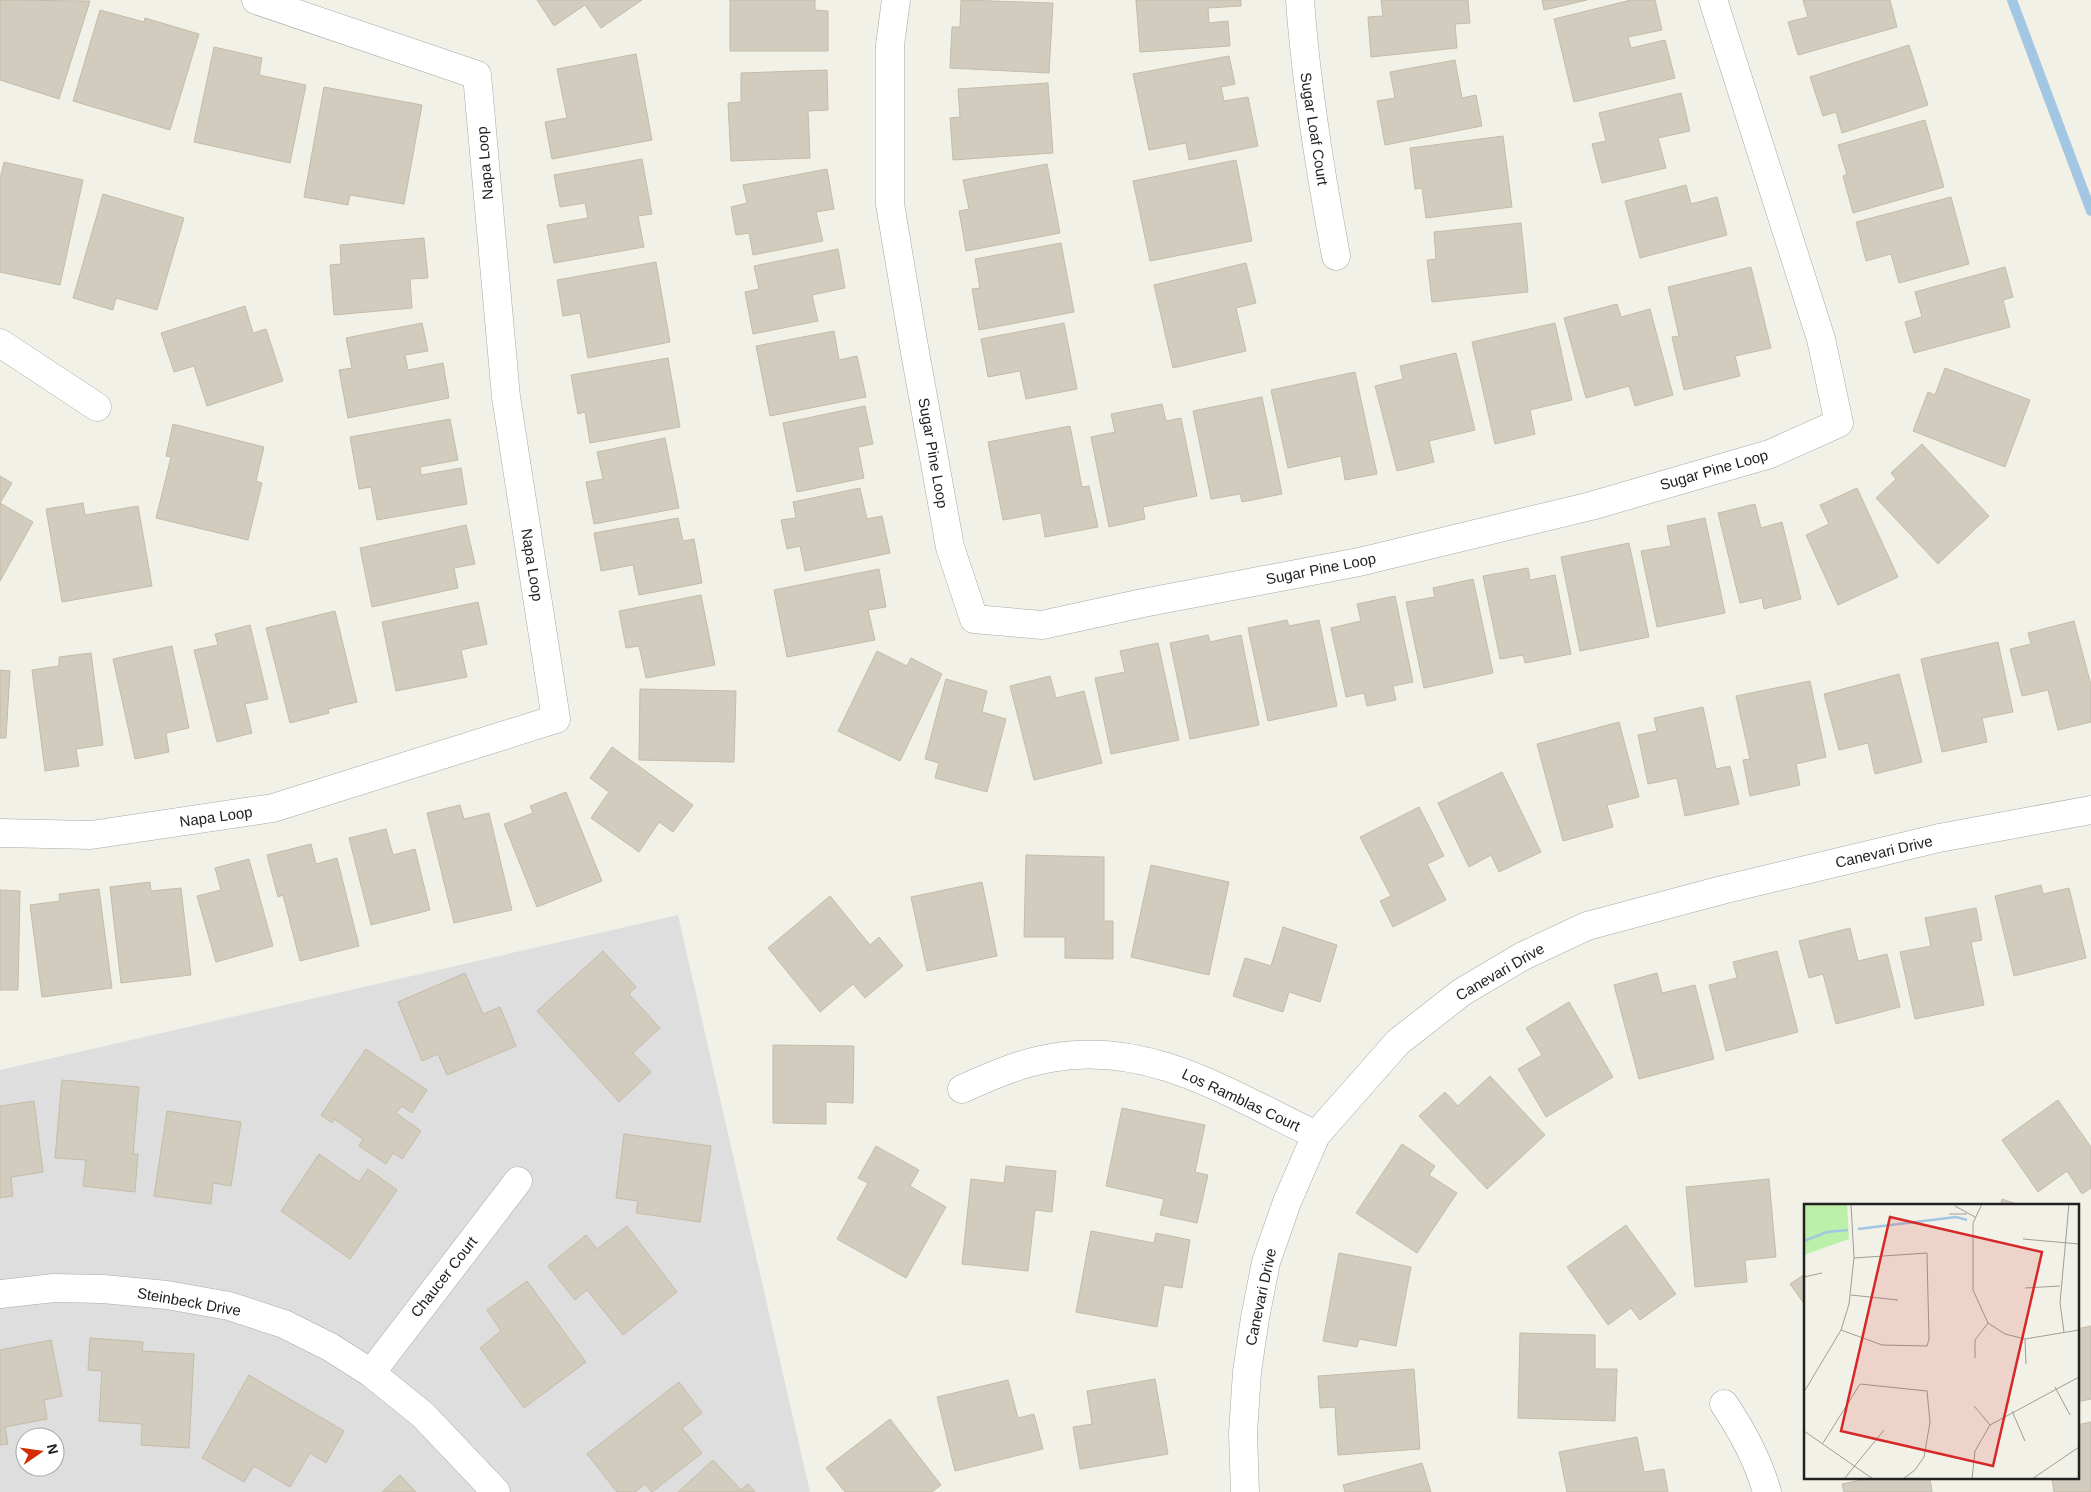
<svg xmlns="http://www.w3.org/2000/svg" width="2091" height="1492" font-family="Arial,sans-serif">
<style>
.residential{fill:#dfdede;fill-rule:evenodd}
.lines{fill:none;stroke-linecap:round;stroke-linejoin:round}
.stream{stroke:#a3c7e3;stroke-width:10}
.building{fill:#d2ccbf;stroke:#c5bba7}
.street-casing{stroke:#a8a8a8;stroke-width:29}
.street{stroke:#fff;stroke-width:28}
.labels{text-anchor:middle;stroke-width:4;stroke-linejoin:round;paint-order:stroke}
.street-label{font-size:15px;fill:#212121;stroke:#fff}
.inset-river{fill:none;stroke:#a3c7e3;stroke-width:2.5}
.inset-road{fill:none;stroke:#9e9e98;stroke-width:1}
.view{fill:#d62828;fill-opacity:0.15;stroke:#d62828;stroke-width:2.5}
.inset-edge{fill:none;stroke:#212121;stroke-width:2.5}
</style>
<rect width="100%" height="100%" fill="#f2f1e7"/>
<path class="residential" d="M678,915L810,1492H0V1070ZM25,1437H55V1467H25Z"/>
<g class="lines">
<polyline class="stream" points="2012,0 2091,211"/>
</g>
<g class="building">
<polygon points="0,0 90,1 59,99 0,80"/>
<polygon points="537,0 642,0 601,28 585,5 554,26"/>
<polygon points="730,0 815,0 815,10 828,11 828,51 730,51"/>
<polygon points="961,0 1053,3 1049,73 950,68 952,27 960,27"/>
<polygon points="1136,0 1241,0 1241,6 1208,8 1209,23 1228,21 1230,46 1140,52"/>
<polygon points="1381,0 1468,0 1470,23 1455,24 1457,48 1371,57 1368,17 1383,16"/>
<polygon points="1542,0 1587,0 1544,10"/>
<polygon points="1631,0 1655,0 1662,30 1628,37 1631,48 1665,40 1675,78 1574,102 1554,19"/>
<polygon points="1803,0 1890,0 1897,27 1798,55 1788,22 1808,17"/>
<polygon points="100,10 144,22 145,18 199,34 170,130 73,101"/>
<polygon points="1909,45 1928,105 1842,133 1836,112 1823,116 1810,77"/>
<polygon points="214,47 262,58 259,75 306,85 290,163 194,142"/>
<polygon points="636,54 652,140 552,159 545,122 567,118 557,69"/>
<polygon points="1229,56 1235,84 1221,87 1224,101 1248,97 1258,146 1189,160 1186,143 1149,150 1133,74"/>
<polygon points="1455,60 1462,98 1476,95 1482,126 1385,145 1377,101 1395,98 1390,72"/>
<polygon points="827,70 828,110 808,111 810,158 731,161 728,103 741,102 741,73"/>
<polygon points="1048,83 1053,153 953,160 950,118 960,117 958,89"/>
<polygon points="324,87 422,105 404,204 350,195 348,205 304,197"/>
<polygon points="1681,93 1690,131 1658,138 1666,168 1602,183 1592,144 1606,141 1599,113"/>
<polygon points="1925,120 1944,187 1853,213 1843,176 1847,174 1838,145"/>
<polygon points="1503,136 1512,207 1426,218 1422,188 1415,189 1410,148"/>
<polygon points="642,159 652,214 638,216 644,247 554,263 547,225 588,218 585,203 560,207 554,175"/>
<polygon points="1236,160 1252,241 1150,261 1133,181"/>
<polygon points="4,162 83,180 60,285 0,272 0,179"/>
<polygon points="1047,164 1060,233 966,251 959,211 969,209 963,180"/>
<polygon points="827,169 834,209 816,212 823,241 753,255 749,233 736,235 731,207 747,203 743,185"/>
<polygon points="1686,185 1691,204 1717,197 1727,235 1640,258 1625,201"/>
<polygon points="103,194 184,218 157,310 116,298 113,310 73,298"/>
<polygon points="1951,197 1969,264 1899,283 1891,254 1866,261 1856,222"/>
<polygon points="1521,223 1528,292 1432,302 1427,260 1436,259 1434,232"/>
<polygon points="424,238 428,278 410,279 412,308 334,315 330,265 341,264 340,245"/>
<polygon points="1061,243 1074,312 979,330 972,289 980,288 975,259"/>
<polygon points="838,249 845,288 812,295 818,321 753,334 745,292 759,289 754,266"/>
<polygon points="656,262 670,342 588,358 580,313 563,316 557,280"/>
<polygon points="1246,263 1256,303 1236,308 1246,351 1173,368 1154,285"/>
<polygon points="1751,267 1771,348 1735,356 1740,376 1684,390 1672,337 1679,336 1668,287"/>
<polygon points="2005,267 2013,297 2003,300 2010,327 1914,353 1905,322 1922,317 1915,292"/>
<polygon points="1617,304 1621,317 1650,309 1673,395 1635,406 1629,386 1586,398 1564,318"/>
<polygon points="245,306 253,333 266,329 283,381 207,406 194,366 174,372 161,333"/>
<polygon points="422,323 428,351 405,355 408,370 443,363 449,398 348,418 339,370 352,368 346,338"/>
<polygon points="1064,323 1077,389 1026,399 1020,371 988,377 981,339"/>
<polygon points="1555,323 1572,400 1530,410 1535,434 1495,444 1472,342"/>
<polygon points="834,331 839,360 857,356 866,397 770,416 756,346"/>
<polygon points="1456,353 1475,430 1429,441 1434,462 1397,471 1375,386 1403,379 1400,366"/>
<polygon points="668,358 680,427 590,443 585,412 578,414 571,375"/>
<polygon points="1945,368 2030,400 2005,467 1913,431 1928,392 1935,395"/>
<polygon points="1355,372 1377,474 1345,480 1341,456 1288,468 1271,390"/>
<polygon points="1262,397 1282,494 1242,502 1240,494 1211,499 1193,411"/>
<polygon points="1162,404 1166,421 1181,418 1197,496 1143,507 1145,519 1109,527 1091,437 1115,432 1111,414"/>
<polygon points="865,406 873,444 858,447 864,478 797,492 783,423"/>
<polygon points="450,419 458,460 420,467 421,475 461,468 467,504 377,520 371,487 359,489 350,437"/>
<polygon points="173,424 264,447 256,481 262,483 248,540 156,518 171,457 166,456"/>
<polygon points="1070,426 1082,487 1089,486 1098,527 1045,537 1041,513 1003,520 988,442"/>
<polygon points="665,438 679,508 594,524 586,482 603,479 597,452"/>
<polygon points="1922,444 1989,516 1938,564 1876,498 1896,479 1891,473"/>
<polygon points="0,476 12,483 0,503 33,522 0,581"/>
<polygon points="860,488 867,519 882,516 890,553 805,571 800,546 787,549 781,520 796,518 793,502"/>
<polygon points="1857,488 1898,577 1838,605 1806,535 1829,524 1820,505"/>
<polygon points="83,503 85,515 138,506 152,586 62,602 46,509"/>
<polygon points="1755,504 1761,528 1782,522 1801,599 1764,609 1762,598 1740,603 1718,513"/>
<polygon points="678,518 683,541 694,539 702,583 639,595 633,565 601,571 594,533"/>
<polygon points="1705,518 1725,613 1657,627 1641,551 1671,546 1667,526"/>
<polygon points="466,525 475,564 454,568 458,588 372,607 360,548"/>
<polygon points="1629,543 1649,637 1580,651 1561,557"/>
<polygon points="1528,568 1530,580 1555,575 1571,654 1525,663 1523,655 1500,659 1483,576"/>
<polygon points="879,569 886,607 868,610 875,640 787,657 774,590"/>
<polygon points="1473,579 1493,673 1424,688 1406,602 1435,597 1433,588"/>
<polygon points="701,595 715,665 646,678 639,646 626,648 619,611"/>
<polygon points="1395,596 1413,682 1393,686 1396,700 1367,706 1364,693 1346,697 1331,628 1361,621 1357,604"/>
<polygon points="478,602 487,644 461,650 467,677 396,691 382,622"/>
<polygon points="335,611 357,702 328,709 329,713 290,723 266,628"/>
<polygon points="1287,620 1289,626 1319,620 1337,706 1268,721 1248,628"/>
<polygon points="2074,621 2091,685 2091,722 2058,730 2048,690 2022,696 2010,649 2031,644 2028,633"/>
<polygon points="250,625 268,699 245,704 252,733 217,742 194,650 218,645 215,634"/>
<polygon points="1208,635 1210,642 1241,635 1259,725 1190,739 1170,643"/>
<polygon points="1998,642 2013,712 1982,718 1987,742 1942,752 1921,659"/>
<polygon points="1158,643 1179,740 1111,754 1095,678 1125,672 1120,651"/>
<polygon points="172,646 189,728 166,733 169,752 135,759 113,659"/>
<polygon points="877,651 907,666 911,658 942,674 900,761 838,731"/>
<polygon points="91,653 103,745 76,749 79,766 45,771 32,670 59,666 59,657"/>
<polygon points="0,670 10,671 6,738 0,738"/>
<polygon points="1899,674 1922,762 1875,774 1868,743 1839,750 1824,694"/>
<polygon points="1050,676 1056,698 1084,691 1102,763 1034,780 1010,686"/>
<polygon points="946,679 987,691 982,712 1006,719 987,792 935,778 939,763 925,759"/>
<polygon points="1810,681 1826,757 1796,764 1800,785 1750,796 1743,760 1750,759 1736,696"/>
<polygon points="640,689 736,691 734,762 639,760"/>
<polygon points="1703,707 1716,769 1730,766 1739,804 1685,816 1677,778 1648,784 1638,735 1657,731 1654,718"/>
<polygon points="1619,722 1639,797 1607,805 1613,827 1563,841 1537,744"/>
<polygon points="612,747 693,805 673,832 659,822 639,852 591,818 609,792 590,778"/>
<polygon points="1502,772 1541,852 1499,872 1491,855 1469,867 1438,803"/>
<polygon points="566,792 602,881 537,907 504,824 533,813 530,806"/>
<polygon points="460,805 464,819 489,813 512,910 454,923 427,813"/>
<polygon points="1419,807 1444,856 1427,864 1446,900 1393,927 1380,901 1391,896 1360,837"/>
<polygon points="386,829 393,855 415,849 430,910 371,925 349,838"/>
<polygon points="311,844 316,864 337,858 359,946 300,961 283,895 278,897 267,855"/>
<polygon points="1026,855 1104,857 1104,921 1113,921 1113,959 1065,958 1065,937 1024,937"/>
<polygon points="249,859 273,946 216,962 197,896 221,890 215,868"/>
<polygon points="1151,865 1229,882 1209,975 1131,957"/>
<polygon points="150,882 151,891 181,888 191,975 121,983 110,887"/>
<polygon points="982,882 997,956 927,971 911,897"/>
<polygon points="2041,885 2043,894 2069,888 2086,958 2014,976 1995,896"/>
<polygon points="99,889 112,988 42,997 30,905 60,901 59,894"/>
<polygon points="0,890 20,891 18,990 0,990"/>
<polygon points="830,896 870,945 879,937 903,966 865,998 853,984 820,1012 768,948"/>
<polygon points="1976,908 1982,940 1971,942 1984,1005 1915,1019 1900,952 1931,946 1925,918"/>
<polygon points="1283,927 1337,945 1320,1002 1289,992 1283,1012 1233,996 1245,958 1271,966"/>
<polygon points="1850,928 1858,961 1887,954 1900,1007 1836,1024 1823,974 1809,978 1799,941"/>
<polygon points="603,951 636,987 629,994 660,1028 633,1053 651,1072 619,1102 537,1011"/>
<polygon points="1777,951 1798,1032 1726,1051 1709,985 1737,978 1733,962"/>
<polygon points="465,973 483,1014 500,1007 516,1046 447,1075 438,1054 422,1061 398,1002"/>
<polygon points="1657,973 1662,993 1695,985 1714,1059 1639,1079 1614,985"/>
<polygon points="1569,1002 1613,1077 1546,1117 1518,1069 1542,1055 1526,1028"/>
<polygon points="773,1045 854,1046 853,1103 826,1102 826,1124 773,1123"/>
<polygon points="366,1049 427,1090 412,1113 402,1106 396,1113 421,1131 402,1159 393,1153 386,1164 359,1146 363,1139 334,1119 332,1123 321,1115"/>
<polygon points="1490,1076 1545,1135 1487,1189 1419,1116 1445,1092 1458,1106"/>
<polygon points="62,1080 139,1087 133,1154 138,1154 135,1192 83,1186 86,1160 55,1158"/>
<polygon points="2058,1100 2091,1147 2091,1188 2082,1194 2067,1171 2038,1192 2002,1140"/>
<polygon points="34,1101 43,1172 11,1177 13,1196 0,1198 0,1106"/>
<polygon points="1122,1108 1205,1125 1195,1172 1208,1175 1197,1223 1160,1215 1164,1199 1106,1186"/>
<polygon points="167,1111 241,1122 231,1186 213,1183 211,1204 154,1196"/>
<polygon points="624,1134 711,1146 700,1222 636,1213 638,1201 616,1198"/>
<polygon points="1402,1144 1435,1166 1429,1175 1457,1193 1417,1253 1356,1213"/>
<polygon points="876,1146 919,1170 910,1186 946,1207 906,1278 837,1239 868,1183 858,1178"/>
<polygon points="319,1154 359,1182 368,1169 397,1190 350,1259 281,1211"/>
<polygon points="1006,1166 1056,1171 1052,1212 1035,1210 1028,1271 962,1264 971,1179 1004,1183"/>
<polygon points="1769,1179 1776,1257 1745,1260 1747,1282 1695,1287 1686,1187"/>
<polygon points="2002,1199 2022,1206 2000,1206"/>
<polygon points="1626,1225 1676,1294 1640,1320 1631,1308 1608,1325 1567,1267"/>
<polygon points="627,1226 677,1292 623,1335 587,1290 575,1300 548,1266 586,1235 597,1249"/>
<polygon points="1091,1231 1154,1243 1156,1233 1190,1240 1182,1288 1164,1285 1157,1327 1076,1312"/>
<polygon points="1339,1253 1411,1267 1396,1346 1359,1339 1357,1347 1323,1341"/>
<polygon points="1805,1274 1805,1305 1790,1284"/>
<polygon points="527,1281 586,1362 524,1408 480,1348 501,1331 487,1310"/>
<polygon points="2091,1326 2091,1399 2077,1402 2077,1329"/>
<polygon points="1520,1333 1595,1335 1595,1369 1617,1369 1615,1421 1518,1418"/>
<polygon points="90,1338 143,1342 142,1351 194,1354 189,1448 141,1445 142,1424 99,1421 102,1371 88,1370"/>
<polygon points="51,1340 62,1396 44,1400 47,1419 5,1427 8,1444 0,1445 0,1350"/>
<polygon points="1414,1369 1420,1449 1338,1455 1335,1407 1320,1408 1318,1376"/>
<polygon points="249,1375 344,1431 326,1463 310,1453 290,1487 254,1466 244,1482 202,1458"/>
<polygon points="1155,1379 1168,1454 1080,1469 1073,1427 1092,1424 1087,1391"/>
<polygon points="1008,1380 1018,1418 1034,1414 1043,1449 955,1471 937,1397"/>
<polygon points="679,1382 702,1413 682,1428 702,1453 652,1492 645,1484 635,1492 617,1492 587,1454"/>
<polygon points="890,1419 941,1485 932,1492 845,1492 826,1468"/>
<polygon points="2091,1422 2091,1492 2054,1492 2052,1478 2077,1478 2077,1425"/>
<polygon points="1637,1437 1644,1472 1664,1469 1668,1492 1567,1492 1559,1452"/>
<polygon points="713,1460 741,1490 748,1484 755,1492 678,1492"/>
<polygon points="1422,1463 1431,1492 1345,1492 1343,1485"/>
<polygon points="400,1475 416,1492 382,1492"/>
<polygon points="1860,1478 1930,1478 1932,1492 1844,1492 1842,1484 1861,1480"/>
</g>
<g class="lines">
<defs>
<g id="street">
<polyline points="896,0 890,45 890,204 913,341 950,547 974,619 1042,625 1143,603 1359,562 1591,506 1770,454 1839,423 1821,339 1713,0"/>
<path d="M1300,0C1306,86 1320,171 1336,256"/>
<polyline points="0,343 97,407"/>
<polyline points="0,833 91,835 273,808 556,719 506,397 477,75 256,0"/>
<path d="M962,1089C991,1076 1020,1063 1051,1058C1150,1040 1231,1095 1316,1135"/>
<polyline points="0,1294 54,1288 103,1289 167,1295 229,1306 284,1324 330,1347 371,1373 423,1415 496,1492"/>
<polyline points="371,1373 518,1181"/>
<path d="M1724,1404C1743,1432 1758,1460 1767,1492"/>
<polyline points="1245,1492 1243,1433 1247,1372 1255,1318 1266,1262 1287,1202 1316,1135 1398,1042 1462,992 1523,956 1587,926 1722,890 1939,838 2091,810"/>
</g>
</defs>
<use href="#street" class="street-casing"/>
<use href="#street" class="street"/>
</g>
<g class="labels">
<g class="street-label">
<text transform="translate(1314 129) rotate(81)" y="5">Sugar Loaf Court</text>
<text transform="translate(485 163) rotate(-95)" y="5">Napa Loop</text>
<text transform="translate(933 453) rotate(80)" y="5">Sugar Pine Loop</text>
<text transform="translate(1714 470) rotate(-16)" y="5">Sugar Pine Loop</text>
<text transform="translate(532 565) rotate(81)" y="5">Napa Loop</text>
<text transform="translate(1321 569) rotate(-11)" y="5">Sugar Pine Loop</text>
<text transform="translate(216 817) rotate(-8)" y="5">Napa Loop</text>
<text transform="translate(1884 852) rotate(-13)" y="5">Canevari Drive</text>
<text transform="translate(1500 972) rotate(-30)" y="5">Canevari Drive</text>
<text transform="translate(1241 1100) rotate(25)" y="5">Los Ramblas Court</text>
<text transform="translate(444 1277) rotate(-52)" y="5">Chaucer Court</text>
<text transform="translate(1261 1297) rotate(-78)" y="5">Canevari Drive</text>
<text transform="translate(189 1302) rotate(10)" y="5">Steinbeck Drive</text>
</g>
</g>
<g transform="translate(1804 1204)">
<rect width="275" height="275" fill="#f2f1e7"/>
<path d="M0,0H43L45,35L0,51Z" fill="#bcf0a9"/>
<path class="inset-river" d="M54,25L152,13L163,16M0,37L23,28L44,26"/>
<path class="inset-road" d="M178,0L169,19V86L184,119L201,130L221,135L275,126M151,2L171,13M145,10H163M219,35L275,40M0,73L18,69M221,84L256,82M47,91L94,96M37,126L78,141L123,142L125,135L123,49L50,54M260,128L256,99L265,0M221,135L222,160M171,154V136L184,119M251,183L266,211M0,188L37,126L45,100L50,54L47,0M170,202L186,221M208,207L221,237M0,227L69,275M19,239L56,180L123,187L126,218L120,253L111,266L99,275M40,275L80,226M168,275L171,247L186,221L275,173M228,275L275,243"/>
<path class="view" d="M86,13L238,48L189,262L37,227Z"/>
<rect width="275" height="275" class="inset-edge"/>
</g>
<g transform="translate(40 1452) rotate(77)"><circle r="24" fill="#ffffff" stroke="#a6a6a6"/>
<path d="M0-4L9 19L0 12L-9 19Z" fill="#d22d00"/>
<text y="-8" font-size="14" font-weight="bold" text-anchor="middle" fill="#212121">N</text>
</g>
</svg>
